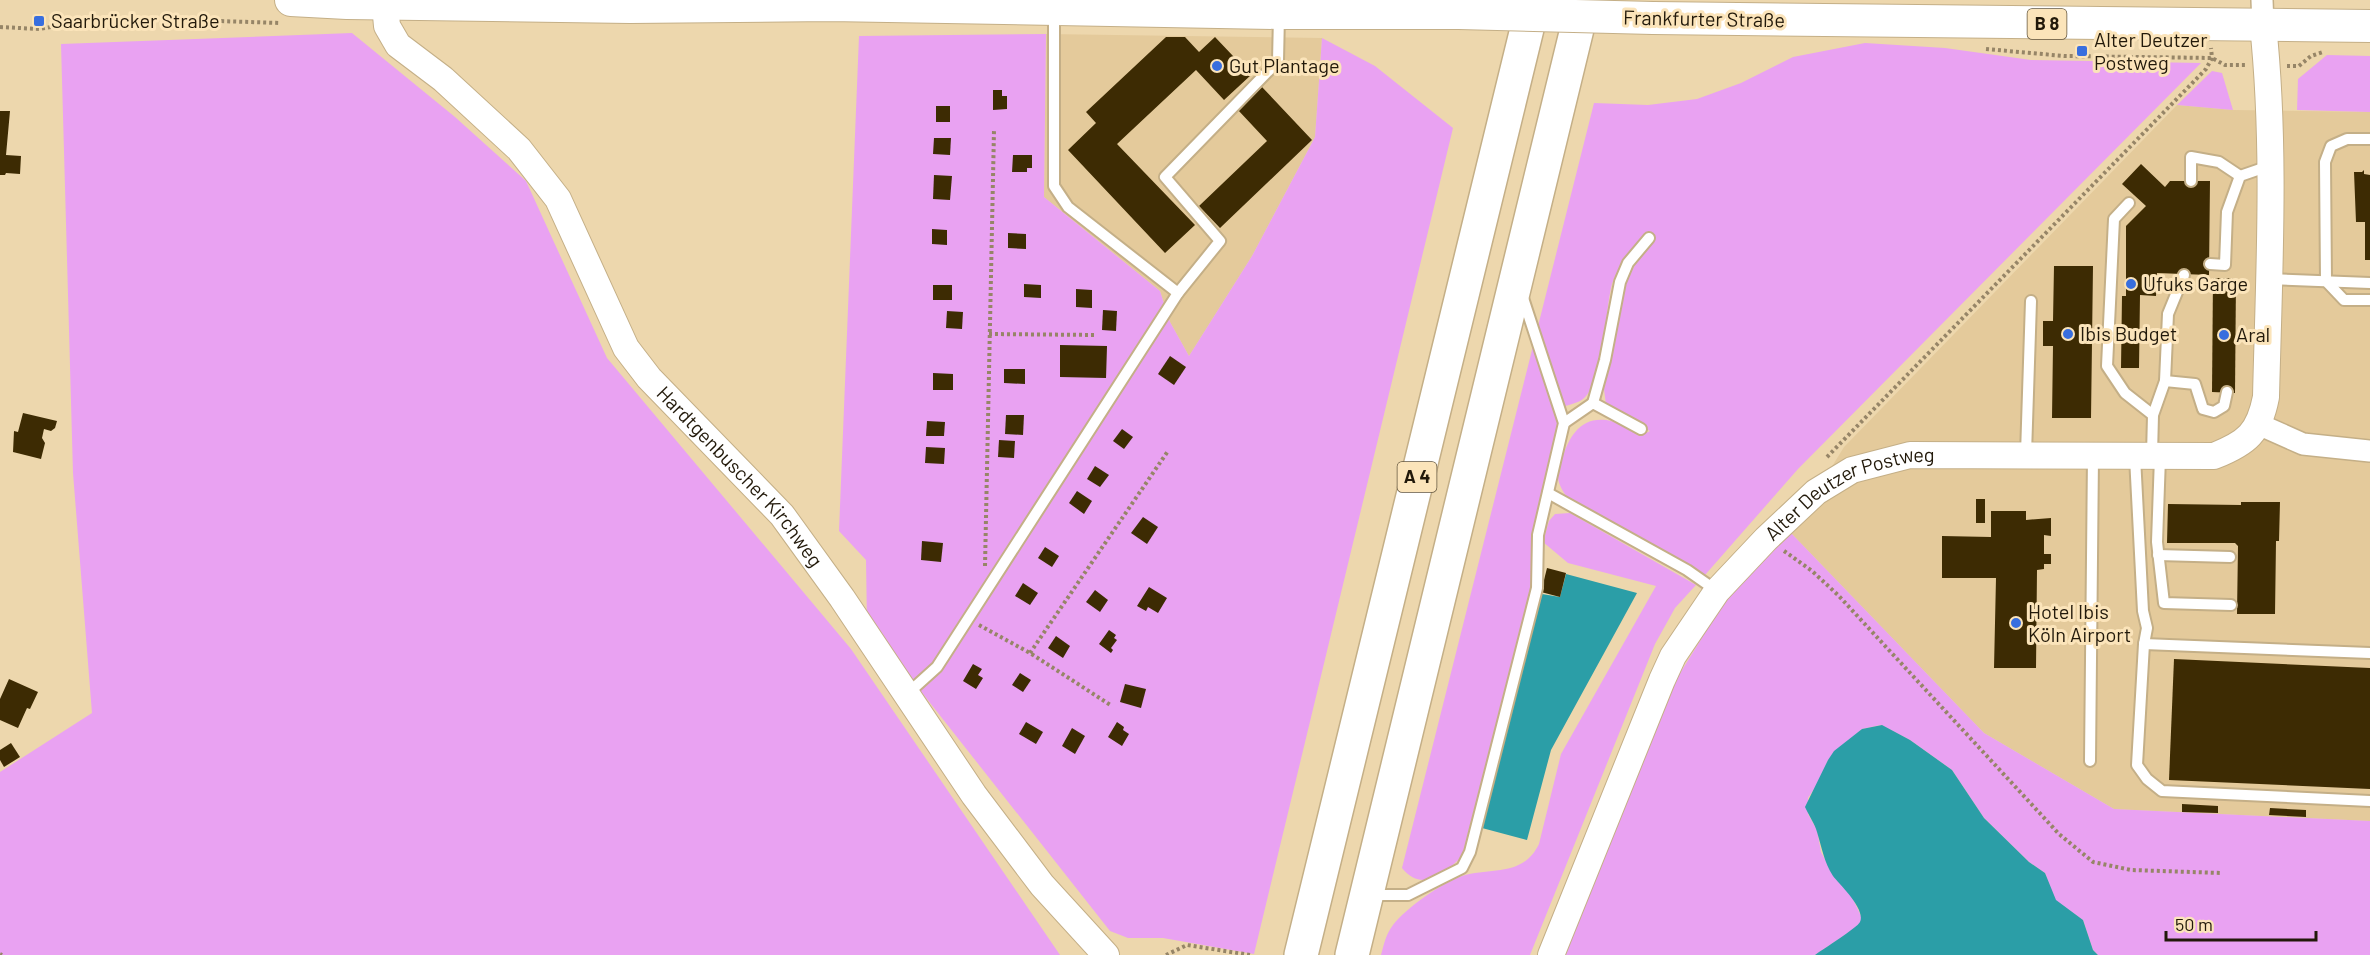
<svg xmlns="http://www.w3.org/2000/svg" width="2370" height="955" font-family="Barlow,sans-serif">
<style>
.built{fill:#e4ca9b}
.green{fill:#e9a2f2}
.water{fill:#2b9ea7}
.building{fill:#3d2b03}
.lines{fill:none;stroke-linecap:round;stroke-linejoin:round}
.service-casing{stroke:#c4af87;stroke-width:14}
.minor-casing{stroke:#c4af87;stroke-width:24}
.tertiary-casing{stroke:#c4af87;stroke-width:28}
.primary-casing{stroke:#c4af87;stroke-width:34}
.motorway-casing{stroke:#c4af87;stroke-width:36}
.path{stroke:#968567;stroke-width:4;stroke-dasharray:3 3;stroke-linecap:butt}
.service{stroke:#fff;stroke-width:10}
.minor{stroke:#fff;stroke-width:21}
.tertiary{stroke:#fff;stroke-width:26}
.primary{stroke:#fff;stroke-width:32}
.motorway{stroke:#fff;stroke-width:33}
.primary-bridge-casing{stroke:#c4af87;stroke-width:34;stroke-linecap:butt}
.primary-bridge{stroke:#fff;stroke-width:32}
.poi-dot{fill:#386ede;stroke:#fbe4ba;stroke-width:2}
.labels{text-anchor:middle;stroke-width:6;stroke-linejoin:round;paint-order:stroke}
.shield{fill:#fbe4ba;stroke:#63563f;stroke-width:1.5}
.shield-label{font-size:18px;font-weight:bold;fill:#22190a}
.street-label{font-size:20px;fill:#22190a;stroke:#fbe4ba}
.poi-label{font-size:20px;fill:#22190a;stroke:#fbe4ba;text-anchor:start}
</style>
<rect width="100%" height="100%" fill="#edd7ad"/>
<g class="built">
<polygon points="1046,34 1322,38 1315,137 1252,256 1189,356 1170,322 1160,291 1044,197"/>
<polygon points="2177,105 2233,110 2370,112 2370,821 2114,809 1984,733 1791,533 1844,447"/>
</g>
<g class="green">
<polygon points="352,33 455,117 526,181 607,358 851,649 1060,955 0,955 0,772 92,713 73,473 61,44"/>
<polygon points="1046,34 1044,197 1160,291 1170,322 1189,356 1252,256 1315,137 1322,38 1375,66 1453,128 1254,954 1163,938 1128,938 1110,931 867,623 866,560 839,531 859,36"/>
<path d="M1865,43L1945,48L2031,60L2201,63L1798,469L1705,575L1572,502C1565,496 1559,486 1558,478C1557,471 1560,465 1562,459C1569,437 1580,417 1606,420C1617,421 1630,431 1640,436L1650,431L1606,405L1604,389L1625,285L1637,261L1653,241L1645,234C1633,250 1618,265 1612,284C1605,309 1604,384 1583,399C1578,403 1568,405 1562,407L1544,480L1532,550L1531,590L1462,856C1445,874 1422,893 1402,868L1594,103L1648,105L1697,99L1741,83L1793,57Z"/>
<polygon points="2327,55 2370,56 2370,112 2297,110 2298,79"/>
<polygon points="2212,71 2222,73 2233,110 2177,105"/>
<path d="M1570,513L1696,585L1675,608L1655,644L1530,955H1381C1384,944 1386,934 1393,925C1406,908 1442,883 1462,876C1492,867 1523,877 1539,844L1561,754L1656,586L1568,563L1543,542L1549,521L1555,514Z"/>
<polygon points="1791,533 1984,733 2114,809 2370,821 2370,955 2098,955 2093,950 2083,920 2055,900 2045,873 2029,862 1984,818 1952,770 1910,740 1881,725 1862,729 1828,760 1819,782 1808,798 1808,814 1817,830 1821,852 1834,876 1852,897 1861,916 1861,922 1854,929 1815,955 1565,955 1674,683 1724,602"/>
</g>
<g class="water">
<polygon points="1566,574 1637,593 1551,750 1527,840 1482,828 1542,594 1560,597"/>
<path d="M1882,725L1910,740L1952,770L1984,818L2029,862L2045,873L2056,900L2083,920L2093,950L2098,955H1815C1823,949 1857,928 1860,922C1866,909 1840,885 1833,876C1824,862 1822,848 1817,832C1815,824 1809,816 1805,807L1828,760L1834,751L1862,729Z"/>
</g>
<g class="building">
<polygon points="1166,37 1185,37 1199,52 1215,37 1251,75 1224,100 1196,70 1117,144 1195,225 1165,253 1068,150 1096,123 1086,112"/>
<polygon points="1262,87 1312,140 1220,228 1199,206 1267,141 1238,110"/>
<polygon points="993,90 1002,90 1002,96 1007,96 1007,109 993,110"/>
<rect x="936" y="106" width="14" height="16"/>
<polygon points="0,111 10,111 6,155 21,156 20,174 6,173 5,175 0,175"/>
<polygon points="934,138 951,138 950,155 933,154"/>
<polygon points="1013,155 1032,155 1032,168 1027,168 1027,172 1012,172"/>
<polygon points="2141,164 2165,187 2170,181 2210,181 2209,275 2157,273 2156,296 2140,295 2139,368 2121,368 2122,296 2126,296 2126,226 2146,206 2122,184"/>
<polygon points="2364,170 2364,174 2370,175 2370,260 2365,260 2365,222 2356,222 2354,172 2362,172"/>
<polygon points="934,175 952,176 950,200 933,199"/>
<polygon points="932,229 947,230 947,245 932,244"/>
<polygon points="1008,233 1026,234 1026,249 1008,248"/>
<polygon points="2054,266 2093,266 2091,418 2052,418 2053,346 2043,346 2043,321 2053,321"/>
<polygon points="2213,278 2236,278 2235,393 2212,392"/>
<polygon points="1024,284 1041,285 1041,298 1024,297"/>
<rect x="933" y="285" width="19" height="15"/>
<polygon points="1076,289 1092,290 1092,308 1076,307"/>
<polygon points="1103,310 1117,311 1116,331 1102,330"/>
<polygon points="947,311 963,312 962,329 946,328"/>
<polygon points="1060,345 1107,346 1106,378 1060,377"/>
<polygon points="1170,356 1186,367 1174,385 1158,374"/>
<polygon points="1004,369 1025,369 1025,384 1004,383"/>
<polygon points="933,373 953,374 953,390 933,390"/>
<polygon points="23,413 57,421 55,428 51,431 44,429 42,438 45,443 41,459 13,452 14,431 18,432"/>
<polygon points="1006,415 1024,415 1023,435 1005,434"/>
<polygon points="927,421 945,422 944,436 926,436"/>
<polygon points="1122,429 1133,437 1124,449 1113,441"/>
<polygon points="999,440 1015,441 1014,458 998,457"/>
<polygon points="926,447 945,448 944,464 925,463"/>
<polygon points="1095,466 1109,475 1100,487 1087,479"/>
<polygon points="1077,491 1092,501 1084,514 1069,503"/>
<rect x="1976" y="499" width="9" height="24"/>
<polygon points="2241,502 2280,502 2279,541 2276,541 2275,614 2237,614 2238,546 2235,543 2167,543 2168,504 2241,505"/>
<polygon points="1991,511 2026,511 2026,520 2051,518 2051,536 2044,535 2044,554 2051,554 2051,564 2044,564 2044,569 2037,570 2036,668 1994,668 1996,578 1942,578 1942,536 1991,537"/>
<polygon points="1143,517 1158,527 1147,544 1131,533"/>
<polygon points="922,541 943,543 941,562 921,560"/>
<polygon points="1045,547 1059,556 1052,567 1038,558"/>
<polygon points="1547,568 1566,573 1560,597 1541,592"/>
<polygon points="1023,583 1038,593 1030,605 1015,596"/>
<polygon points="1149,587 1167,598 1158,613 1148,607 1146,611 1137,606"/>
<polygon points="1095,590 1108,600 1100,612 1086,602"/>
<polygon points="1109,630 1116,635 1114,638 1117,640 1111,648 1113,650 1111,653 1099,644"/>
<polygon points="1056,636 1070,646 1063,658 1048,648"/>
<polygon points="2174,659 2370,668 2370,789 2169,780"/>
<polygon points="973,664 982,669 978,675 983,678 976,689 963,681"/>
<polygon points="1020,673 1031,680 1023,692 1012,685"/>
<polygon points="9,679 38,692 30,709 27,708 18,728 0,720 0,699"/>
<polygon points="1125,684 1146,689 1141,708 1120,702"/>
<polygon points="1026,722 1043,732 1036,744 1019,734"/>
<polygon points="1117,722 1124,727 1123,730 1129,734 1122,746 1108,737"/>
<polygon points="1072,728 1085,736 1075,754 1062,746"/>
<polygon points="11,743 20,757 4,767 0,760 0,750"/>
<polygon points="2182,804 2218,806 2218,813 2182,812"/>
<polygon points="2270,808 2306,810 2306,817 2269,815"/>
</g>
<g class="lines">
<defs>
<g id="service">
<polyline points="1054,12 1054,186 1068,207 1178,293 1220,241 1165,177 1278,61 1279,15"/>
<polyline points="2370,139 2347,139 2331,146 2325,162 2326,281 2344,300 2370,300"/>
<polyline points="2191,181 2191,157 2219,162 2240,176"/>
<polyline points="2129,203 2114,219 2107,366 2125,393 2153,415"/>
<polyline points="2210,264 2225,265 2227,212 2240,176 2269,166"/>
<polyline points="2269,279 2370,283"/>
<polyline points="2165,381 2195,384 2203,409 2214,412 2224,406 2227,392"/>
<polyline points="1593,403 1605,360 1620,282 1628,263 1649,238"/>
<polyline points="1564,423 1593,403 1641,429"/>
<polyline points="2026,454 2031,301"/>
<polyline points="2152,455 2153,415 2165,381 2168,314 2184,275"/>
<polyline points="2135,457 2143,611 2147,628 2144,644 2137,765 2147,779 2162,791 2370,801"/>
<polyline points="2160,457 2157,542 2164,603 2231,605"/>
<polyline points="1548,493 1687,570 1717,591"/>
<polyline points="2158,555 2230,557"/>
<polyline points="2144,644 2370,653"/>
<polyline points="906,695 937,667 1178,293"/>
<polyline points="2090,761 2093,456"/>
<polyline points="1369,895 1408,895 1462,868 1470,852 1537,588 1538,535 1564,423 1522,295"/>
</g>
<g id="minor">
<polyline points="2262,0 2263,25"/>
<polyline points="2258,424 2303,444 2370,451"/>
</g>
<g id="tertiary">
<path id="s1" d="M385,4L387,26L398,45L443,79L519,149L558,199L626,348L649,378L782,515L842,598L974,795L1042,885L1106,955"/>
<path id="s2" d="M1551,955L1662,680L1673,656L1717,591L1766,539L1816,492L1852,470L1910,455L2214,456C2247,443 2259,433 2266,397C2269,273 2276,148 2263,25"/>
</g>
<g id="primary">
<polyline points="291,0 347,3 630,7 830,5 1279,13 1459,13"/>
<polyline points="1653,18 2370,26"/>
</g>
<g id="motorway">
<polyline points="1301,955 1534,0"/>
<polyline points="1352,955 1584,0"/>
</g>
</defs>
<use href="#service" class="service-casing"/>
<use href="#minor" class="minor-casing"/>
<use href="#tertiary" class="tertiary-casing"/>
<use href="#primary" class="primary-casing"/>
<use href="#motorway" class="motorway-casing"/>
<g class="path">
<polyline points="0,27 39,29 95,20 157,19 280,23"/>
<polyline points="1986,49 2064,56 2212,58 2225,65 2247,65"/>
<polyline points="2287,66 2299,66 2311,56 2323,52"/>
<polyline points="989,334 1097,335"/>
<polyline points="1827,457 2206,69 2212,58 2211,48"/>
<polyline points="1784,551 1812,571 1838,595 2059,834 2093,862 2131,870 2222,873"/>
<polyline points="985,566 994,130"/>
<polyline points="979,625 1030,653 1112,706"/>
<polyline points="1030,653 1168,451"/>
<polyline points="0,954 2,955"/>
<polyline points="1166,955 1187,945 1250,955"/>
</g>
<use href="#service" class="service"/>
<use href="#minor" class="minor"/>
<use href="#tertiary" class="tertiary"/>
<use href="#primary" class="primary"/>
<use href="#motorway" class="motorway"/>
<defs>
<polyline id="primary-bridge" points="1459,13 1653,18"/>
</defs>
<use href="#primary-bridge" class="primary-bridge-casing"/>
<use href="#primary-bridge" class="primary-bridge"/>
</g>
<g class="poi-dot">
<rect x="33" y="15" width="12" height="12" rx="3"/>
<rect x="2076" y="45" width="12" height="12" rx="3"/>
<circle cx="1217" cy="66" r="6"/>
<circle cx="2131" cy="284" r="6"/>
<circle cx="2068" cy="334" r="6"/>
<circle cx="2224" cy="335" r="6"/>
<circle cx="2016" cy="623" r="6"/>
</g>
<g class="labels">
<g class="shield">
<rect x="2027.5" y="9" width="39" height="30" rx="4.5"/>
<rect x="1397.5" y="462" width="39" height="30" rx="4.5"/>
</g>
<g class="shield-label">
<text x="2047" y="30">B 8</text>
<text x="1417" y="483">A 4</text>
</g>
<g class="street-label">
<text transform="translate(1704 19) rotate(1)" y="7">Frankfurter Straße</text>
<text dy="7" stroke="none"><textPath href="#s1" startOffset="603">Hardtgenbuscher Kirchweg</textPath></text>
<text dy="7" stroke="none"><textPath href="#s2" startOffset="572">Alter Deutzer Postweg</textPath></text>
</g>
<g class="poi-label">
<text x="51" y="28">Saarbrücker Straße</text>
<text x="2094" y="47">Alter Deutzer<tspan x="2094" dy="23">Postweg</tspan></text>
<text x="1229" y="73">Gut Plantage</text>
<text x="2143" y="291">Ufuks Garge</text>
<text x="2080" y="341">Ibis Budget</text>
<text x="2236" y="342">Aral</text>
<text x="2028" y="619">Hotel Ibis<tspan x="2028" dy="23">Köln Airport</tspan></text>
</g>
</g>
<path d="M2166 931v9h150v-9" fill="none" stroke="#22190a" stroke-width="3"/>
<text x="2175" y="931" font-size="18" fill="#22190a" stroke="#fbe4ba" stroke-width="4.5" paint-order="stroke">50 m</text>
</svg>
